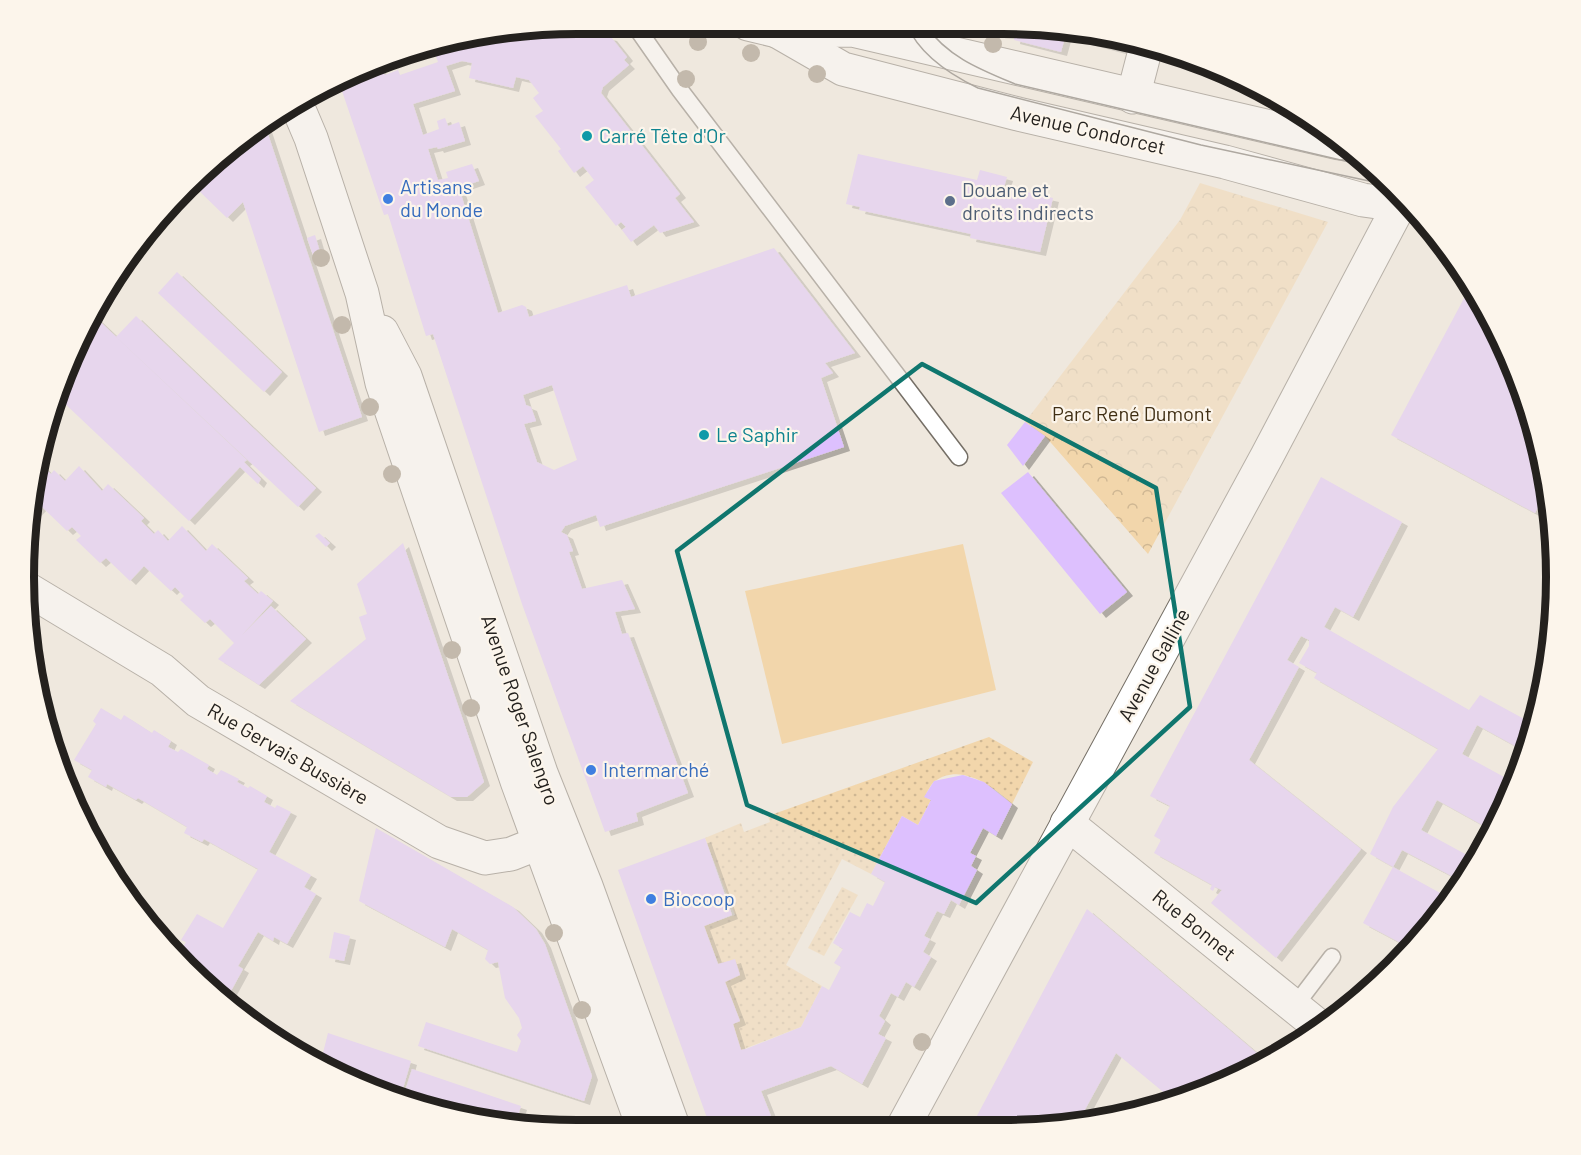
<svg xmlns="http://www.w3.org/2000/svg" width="1581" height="1155" font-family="Barlow,sans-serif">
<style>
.grass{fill:url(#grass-dots)}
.park{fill:url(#park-crowns)}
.pitch{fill:#f2d6ab}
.building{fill:#ddc0fe;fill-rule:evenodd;filter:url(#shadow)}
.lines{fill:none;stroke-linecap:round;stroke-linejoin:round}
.service-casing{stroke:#756f66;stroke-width:19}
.minor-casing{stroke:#756f66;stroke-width:35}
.tertiary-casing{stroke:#756f66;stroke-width:35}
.secondary-casing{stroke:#756f66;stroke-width:35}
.service{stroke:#fff;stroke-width:16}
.minor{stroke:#fff;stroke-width:33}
.tertiary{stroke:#fff;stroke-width:33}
.secondary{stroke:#fff;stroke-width:33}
.tram{stroke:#5f5b55;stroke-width:1.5}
.tree{fill:#8f826f}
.marked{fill:none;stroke:#0f766e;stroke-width:4.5;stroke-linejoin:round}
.culture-dot{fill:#0f9aa8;stroke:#fcf5eb;stroke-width:2}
.shop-dot{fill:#3f7fe0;stroke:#fcf5eb;stroke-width:2}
.service-dot{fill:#5c6f8a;stroke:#fcf5eb;stroke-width:2}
.labels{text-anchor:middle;stroke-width:4.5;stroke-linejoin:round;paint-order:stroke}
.street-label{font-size:20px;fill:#24211e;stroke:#fcf5eb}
.culture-label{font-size:20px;fill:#0d838f;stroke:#fcf5eb;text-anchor:start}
.shop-label{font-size:20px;fill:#366cbe;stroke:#fcf5eb;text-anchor:start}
.service-label{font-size:20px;fill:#4e5e75;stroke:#fcf5eb;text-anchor:start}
.park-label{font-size:20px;fill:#402f14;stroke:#fcf5eb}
.rim{fill:none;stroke:#24211e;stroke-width:8}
</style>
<defs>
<pattern id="grass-dots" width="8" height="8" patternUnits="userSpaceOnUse" patternTransform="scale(1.5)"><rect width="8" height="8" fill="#f2d6ab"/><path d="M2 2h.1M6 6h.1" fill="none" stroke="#cfb793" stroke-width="1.8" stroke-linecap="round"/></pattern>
<pattern id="park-crowns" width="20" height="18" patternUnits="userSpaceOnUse" patternTransform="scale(1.5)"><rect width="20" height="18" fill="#f2d6ab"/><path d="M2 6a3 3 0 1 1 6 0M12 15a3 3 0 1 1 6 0" fill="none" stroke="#cfb793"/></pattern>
<filter id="shadow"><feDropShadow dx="6" dy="4" stdDeviation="0" flood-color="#0004"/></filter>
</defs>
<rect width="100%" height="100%" fill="#efe8de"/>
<g class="grass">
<path d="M989,737L1033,762L1012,804C994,787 961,762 935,781C931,784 927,792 925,797L931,800L918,825L902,816L871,874L842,859L786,965L822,986L801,1027L741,1050L733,1024L740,1021L704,926L735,915L705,838L741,823L744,832L770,822L768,816Z"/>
<polygon points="842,887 858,895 824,956 808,948"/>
</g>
<polygon class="park" points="1200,183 1328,222 1148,554 1045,436 1025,422 1180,220"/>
<polygon class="pitch" points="963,544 996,690 782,744 745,591"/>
<g class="building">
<polygon points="1017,25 1067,30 1061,52 1014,40"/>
<path d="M566,26L611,37L627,57L624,60L629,65L603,87L601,93L680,194L675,198L694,222L660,233L654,225L631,242L622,230L626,227L621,222L616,226L585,187L594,180L583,166L574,173L558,151L561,149L535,116L543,111L533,98L539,93L529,80L516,77L513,88L469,78L472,63L462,61L446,66L455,91L413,104L423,135L439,129L437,121L445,118L448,126L459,122L465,141L438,149L437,147L428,149L438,180L448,178L446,172L472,164L479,181L447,192L448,195L460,191L498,313L522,305L526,307L529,317L627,285L631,297L774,248L855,353L825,363L833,373L821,378L844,447L600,527L596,515L565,526L561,532L567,535L573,551L569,552L582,589L622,580L635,609L615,612L622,634L628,633L688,793L636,813L638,821L605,832L522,604L433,334L426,336L388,214L384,215L340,85L379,68L385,75L398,70L400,75L438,62L433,48L406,56L434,43ZM552,385L577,460L554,470L537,462L524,424L536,421L531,407L526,405L523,395Z"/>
<polygon points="1083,32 1123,39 1120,50 1082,40"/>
<polygon points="264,122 362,417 319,432 243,202 227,218 193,185"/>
<polygon points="858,154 977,180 980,170 1007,177 1004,187 1053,198 1040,252 970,238 971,234 859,210 860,207 846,204"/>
<polygon points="315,235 320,252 313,255 307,238"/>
<polygon points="177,272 282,372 264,392 158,293"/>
<polygon points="1469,289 1474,291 1500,332 1538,434 1547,490 1535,513 1391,435"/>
<polygon points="93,315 247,460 244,462 261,479 258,484 240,467 189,521 61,400 81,333"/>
<polygon points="136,316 316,488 298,507 116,337"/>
<polygon points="1025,422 1045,436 1023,466 1007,445"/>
<polygon points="41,465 51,474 54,470 65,481 79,466 102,491 108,484 144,518 141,521 154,534 158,530 168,541 182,526 206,551 212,544 248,578 244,581 258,594 261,591 273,601 242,635 271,606 306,639 259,685 218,659 234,643 210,619 205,623 180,600 184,596 175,587 171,591 144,566 130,581 106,558 100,563 76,540 81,536 72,527 67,531 41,506 29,519 29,505"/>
<polygon points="1028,472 1127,592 1100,614 1001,493"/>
<polygon points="1321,477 1402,522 1353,617 1335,607 1324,627 1469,710 1480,695 1535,725 1528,753 1477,725 1462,754 1515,783 1493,831 1437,800 1421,830 1478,861 1463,882 1402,850 1393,867 1370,854 1393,807 1438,749 1314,678 1317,673 1299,663 1309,646 1309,640 1301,636 1287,660 1299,667 1249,760 1361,849 1276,958 1211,903 1222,890 1215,887 1213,891 1210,889 1212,885 1154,853 1161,840 1154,836 1170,806 1150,796"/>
<polygon points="319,533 330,543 326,547 315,536"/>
<polygon points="403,543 484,782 467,797 451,797 290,701 366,639 359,617 367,614 357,584"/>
<polygon points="101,708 121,720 124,715 152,733 154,730 171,741 168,747 178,752 181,749 209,765 207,769 217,775 221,770 239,779 237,782 248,788 250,786 267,796 264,802 275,808 277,805 291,812 269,852 311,875 304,887 316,894 287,944 274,937 273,941 258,932 238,966 243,969 225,1002 213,994 178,956 186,942 181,940 197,914 223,928 258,869 204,839 202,842 184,833 187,827 138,798 136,800 107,784 106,787 88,777 92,770 74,760 96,724 93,721"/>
<polygon points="963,775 984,782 1012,804 996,836 983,828 970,853 976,856 971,866 977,870 959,905 951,900 944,914 937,911 924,936 930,939 923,952 931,957 914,987 906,982 898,997 891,993 879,1016 885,1021 878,1034 886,1038 862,1084 831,1066 761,1091 771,1116 777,1116 782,1128 711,1129 618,870 705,838 732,915 704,926 718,964 735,959 740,975 725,982 740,1021 733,1024 741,1050 746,1049 801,1027 822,986 829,990 841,967 834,963 843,949 833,943 850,912 860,917 867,903 873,906 885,882 871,874 902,816 918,825 931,800 924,797 934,781"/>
<polygon points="376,828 513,907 536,929 545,944 592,1076 584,1101 418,1046 426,1022 517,1052 521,1041 517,1035 522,1028 519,1018 505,998 498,962 490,964 485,959 488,950 452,929 445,947 359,901"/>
<polygon points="1393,867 1451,899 1412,949 1363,923"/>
<polygon points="1087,909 1265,1060 1216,1089 1173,1100 1116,1053 1076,1126 971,1127"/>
<polygon points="334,932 350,936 344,961 329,958"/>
<polygon points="328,1033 411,1061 402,1092 320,1065"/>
<polygon points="412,1069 521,1106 515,1125 497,1123 405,1091"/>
</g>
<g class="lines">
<defs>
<g id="service">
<polyline points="634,24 680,90 959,457"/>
<polyline points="1294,1007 1332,957"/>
</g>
<g id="minor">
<polyline points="1133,97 1147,43"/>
<polyline points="29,590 162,670 198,701 439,842 485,858 511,854 564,833"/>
<polyline points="1067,823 1321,1028"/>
<polyline points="903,1127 1267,456 1401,202"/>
</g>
<g id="tertiary">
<polyline points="748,24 777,31 852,30 1339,143"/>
<polyline points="777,31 843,69 1018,114 1225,162 1363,200 1406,206"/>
</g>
<g id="secondary">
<polyline points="297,105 311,138 362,293 382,383 517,781 644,1129"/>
<polyline points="382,332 405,376 541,773 586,886 674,1129"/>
</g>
</defs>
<use href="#service" class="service-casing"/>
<use href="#minor" class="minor-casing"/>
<use href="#tertiary" class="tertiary-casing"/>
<use href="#secondary" class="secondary-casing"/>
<use href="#service" class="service"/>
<use href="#minor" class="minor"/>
<use href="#tertiary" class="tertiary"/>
<use href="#secondary" class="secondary"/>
<g class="tram">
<path d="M907,25C919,54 951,75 978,88L1201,145L1383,184"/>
<path d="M925,25C948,57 979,69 1015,84L1362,165"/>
</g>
</g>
<g class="tree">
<circle cx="698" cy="42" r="9"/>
<circle cx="993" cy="44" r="9"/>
<circle cx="751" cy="53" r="9"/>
<circle cx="817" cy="74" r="9"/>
<circle cx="686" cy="79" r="9"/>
<circle cx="321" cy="258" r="9"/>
<circle cx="342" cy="325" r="9"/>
<circle cx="370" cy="407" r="9"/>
<circle cx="392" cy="474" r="9"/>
<circle cx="452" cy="650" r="9"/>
<circle cx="471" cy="708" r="9"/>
<circle cx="554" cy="933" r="9"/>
<circle cx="582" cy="1010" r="9"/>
<circle cx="922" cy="1042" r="9"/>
</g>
<path d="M0 0H1581V1155H0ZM922,364L1156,488L1190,707L976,903L747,805L677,551Z" fill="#efe8de" fill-opacity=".55" fill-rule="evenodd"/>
<path class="marked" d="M922,364L1156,488L1190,707L976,903L747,805L677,551Z"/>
<g class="culture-dot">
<circle cx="587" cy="136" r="6"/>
<circle cx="704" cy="435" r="6"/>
</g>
<g class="shop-dot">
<circle cx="388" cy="199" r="6"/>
<circle cx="591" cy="770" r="6"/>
<circle cx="651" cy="899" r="6"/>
</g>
<circle class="service-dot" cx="950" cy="201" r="6"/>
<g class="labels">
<g class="street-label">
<text transform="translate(1088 130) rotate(13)" y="7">Avenue Condorcet</text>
<text transform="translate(1154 665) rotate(-61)" y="7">Avenue Galline</text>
<text transform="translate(520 710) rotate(71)" y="7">Avenue Roger Salengro</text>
<text transform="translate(288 754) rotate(30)" y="7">Rue Gervais Bussière</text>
<text transform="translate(1194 925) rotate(39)" y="7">Rue Bonnet</text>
</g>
<g class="culture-label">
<text x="599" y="143">Carré Tête d'Or</text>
<text x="716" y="442">Le Saphir</text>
</g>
<g class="shop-label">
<text x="400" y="194">Artisans<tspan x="400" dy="23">du Monde</tspan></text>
<text x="603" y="777">Intermarché</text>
<text x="663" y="906">Biocoop</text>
</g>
<g class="service-label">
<text x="962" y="197">Douane et<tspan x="962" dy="23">droits indirects</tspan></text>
</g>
<g class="park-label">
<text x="1132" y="421">Parc René Dumont</text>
</g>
</g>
<path d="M0 0H1581V1155H0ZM577 34H1003A543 543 0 0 1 1546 577V577A543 543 0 0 1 1003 1120H577A543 543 0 0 1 34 577V577A543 543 0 0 1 577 34Z" fill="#fcf5eb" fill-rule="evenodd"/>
<path class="rim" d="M577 34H1003A543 543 0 0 1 1546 577V577A543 543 0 0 1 1003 1120H577A543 543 0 0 1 34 577V577A543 543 0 0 1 577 34Z"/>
</svg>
